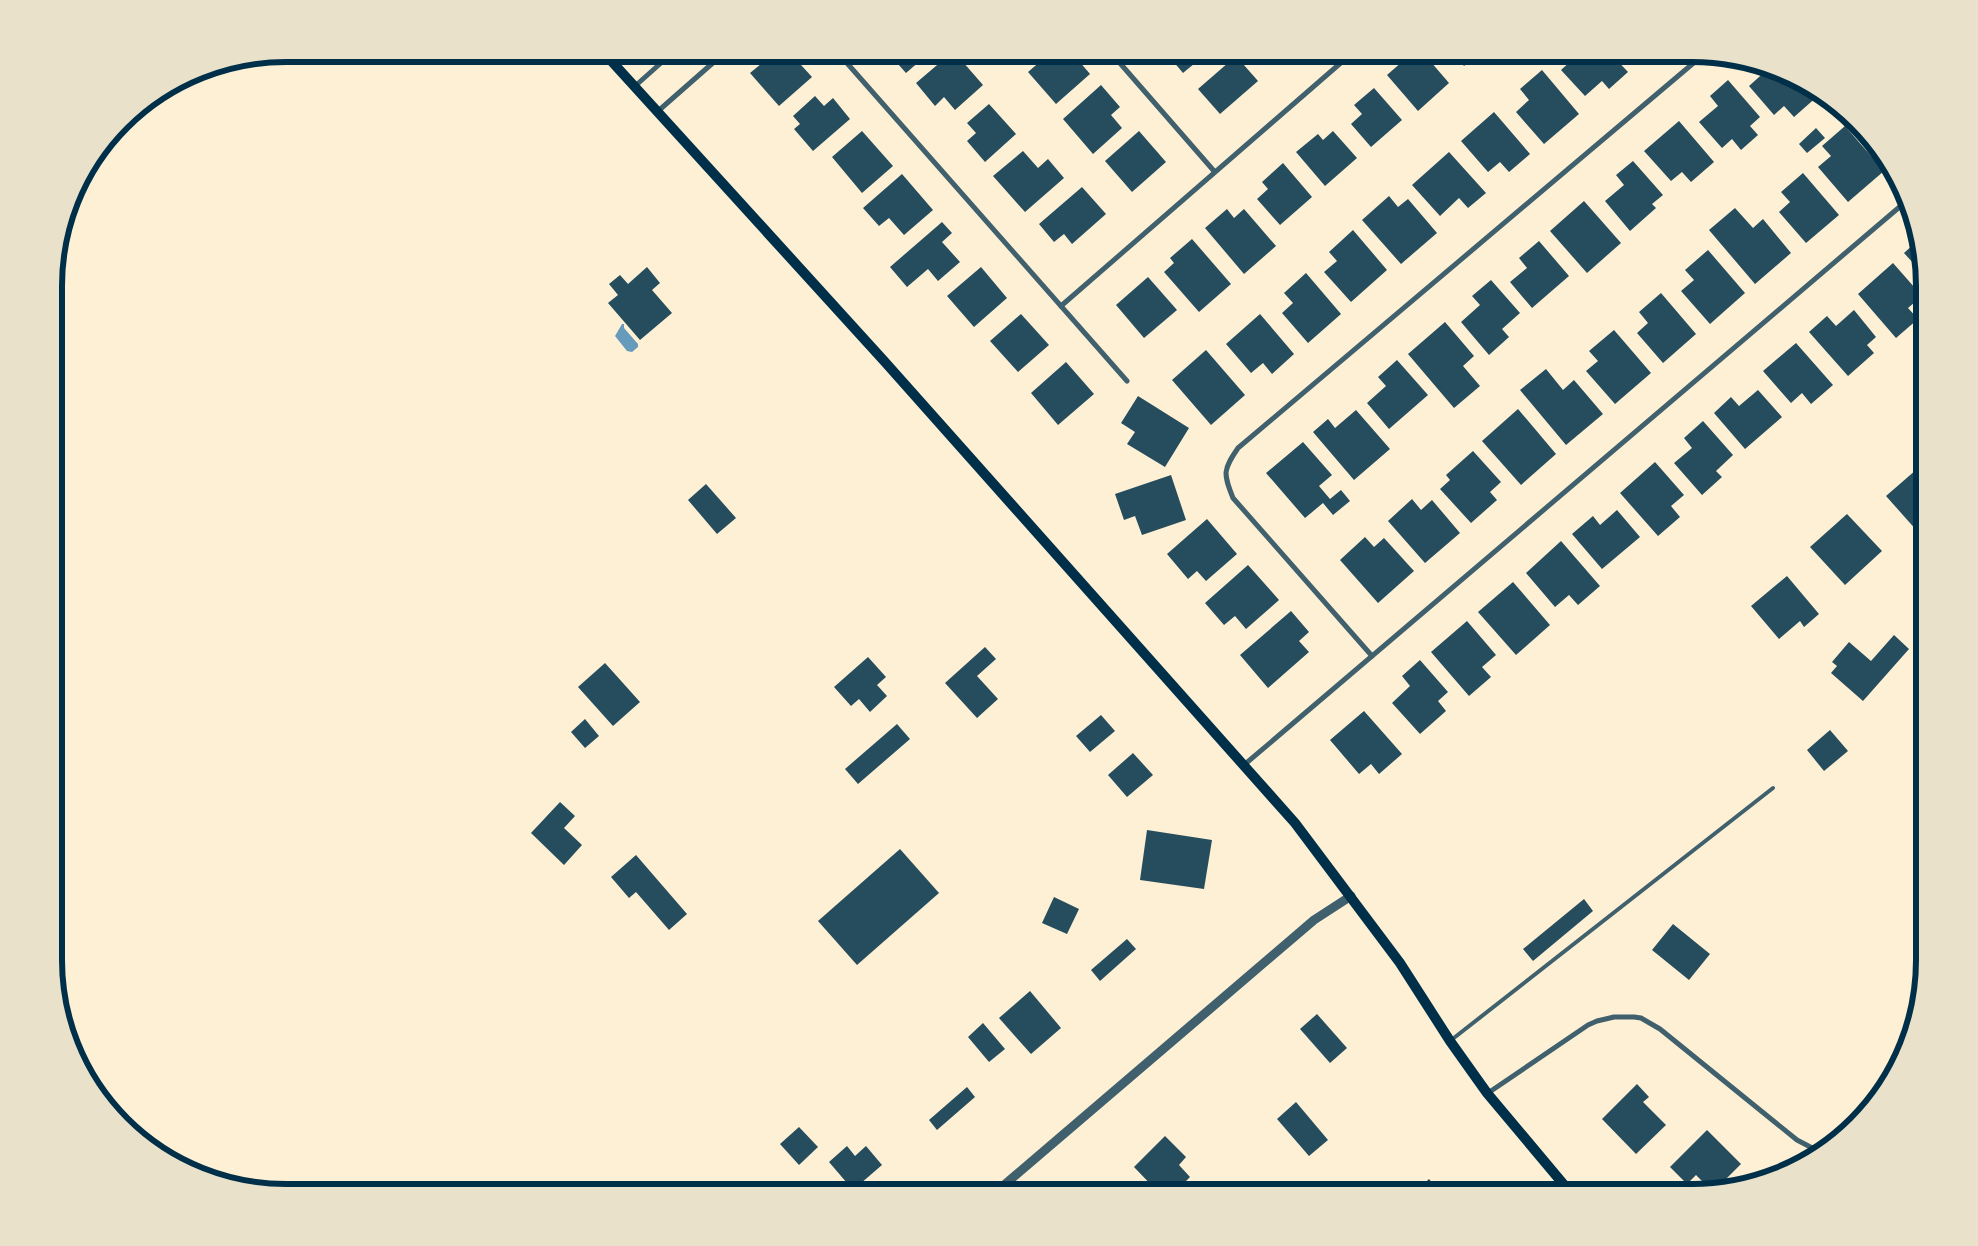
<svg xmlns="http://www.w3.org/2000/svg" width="1978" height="1246" font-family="Spectral,serif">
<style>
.water{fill:#669bbc}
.building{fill:#264d5e}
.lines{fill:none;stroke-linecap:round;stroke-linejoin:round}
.service{stroke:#3f606c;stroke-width:4}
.minor{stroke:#3f606c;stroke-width:5}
.tertiary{stroke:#3f606c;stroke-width:9}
.secondary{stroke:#003049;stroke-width:10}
.rim{fill:none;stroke:#003049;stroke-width:6}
</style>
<rect width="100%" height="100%" fill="#fdf0d5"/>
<polygon class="water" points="622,324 624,324 624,328 638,344 638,347 632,352 627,351 615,336"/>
<g class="building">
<polygon points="773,54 791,54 812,77 779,106 750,73"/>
<polygon points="889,54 928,54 906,73"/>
<polygon points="950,54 956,54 983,85 955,110 944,97 935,106 916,83"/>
<polygon points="1049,54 1057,54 1062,60 1070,54 1073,54 1090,74 1056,104 1028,72"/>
<polygon points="1167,54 1206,54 1183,73"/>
<polygon points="1411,54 1424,54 1449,83 1418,111 1387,75"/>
<polygon points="1454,54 1479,54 1464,66"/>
<polygon points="1568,54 1611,54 1628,72 1609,89 1602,81 1585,96 1561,70 1573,59"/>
<polygon points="1629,54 1648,54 1637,63"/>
<polygon points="1236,56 1258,81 1220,114 1198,89"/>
<polygon points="1768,69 1816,91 1819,95 1794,117 1784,106 1774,115 1749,86"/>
<polygon points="1542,70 1579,114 1544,144 1516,112 1529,100 1520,89"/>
<polygon points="1728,80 1760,117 1750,126 1758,135 1741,150 1732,139 1722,148 1699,122 1718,106 1710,96"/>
<polygon points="1101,85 1120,107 1111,115 1122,128 1093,154 1063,119"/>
<polygon points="1374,88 1402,120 1371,147 1351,124 1362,114 1354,105"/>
<polygon points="815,96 824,106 833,98 850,119 813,151 794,129 800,124 793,116"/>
<polygon points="989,104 1016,134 985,162 967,141 976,133 967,123"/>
<polygon points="1494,112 1530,154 1509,172 1500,162 1488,172 1461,141"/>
<polygon points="1679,121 1714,162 1691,182 1682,172 1671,181 1644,151"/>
<polygon points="1845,126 1884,171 1848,202 1818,167 1831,156 1822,146"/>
<polygon points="1816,128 1825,138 1807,153 1799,144"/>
<polygon points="862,131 893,166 862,193 832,157"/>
<polygon points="1139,131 1166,162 1132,192 1105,161"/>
<polygon points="1333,131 1357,158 1325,186 1296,152 1318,134 1323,140"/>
<polygon points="1023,151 1038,168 1048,159 1064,178 1025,212 993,176"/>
<polygon points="1449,152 1486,193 1468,208 1459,198 1440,216 1412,185"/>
<polygon points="1633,161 1663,195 1652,204 1656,208 1630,231 1605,201 1624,185 1616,175"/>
<polygon points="1283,163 1312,197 1280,225 1257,199 1268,189 1262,182"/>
<polygon points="1803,173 1839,215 1806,243 1779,212 1790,202 1781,192"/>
<polygon points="902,174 933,210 904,235 889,218 879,226 863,208"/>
<polygon points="1082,187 1106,214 1072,244 1064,234 1054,242 1039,224"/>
<polygon points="1389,196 1398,207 1408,199 1437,233 1401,264 1362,220"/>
<polygon points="1584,201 1621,243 1587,273 1550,231"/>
<polygon points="1735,208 1753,228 1763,219 1791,253 1755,284 1709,230"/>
<polygon points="1227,209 1234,218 1244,209 1276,246 1244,274 1205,228"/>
<polygon points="942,222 952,233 942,242 960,262 938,281 928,269 907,287 890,267"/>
<polygon points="1353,230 1387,270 1351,302 1324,272 1337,261 1329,252"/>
<polygon points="1192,239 1231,284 1199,312 1164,272 1174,263 1170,258"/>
<polygon points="1539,241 1569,276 1532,308 1510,282 1527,268 1519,258"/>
<polygon points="1915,243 1924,272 1924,275 1904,253"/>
<polygon points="1708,250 1745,293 1710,324 1681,291 1694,280 1685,270"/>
<polygon points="1893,263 1922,296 1908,308 1918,319 1896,338 1858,294"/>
<polygon points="647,267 660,283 652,290 672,313 640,340 608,303 618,295 609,284 620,275 628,284"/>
<polygon points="981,267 1007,298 974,327 947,296"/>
<polygon points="1306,273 1341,314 1308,343 1282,313 1293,303 1284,293"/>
<polygon points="1148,277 1177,310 1144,338 1116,305"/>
<polygon points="1491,280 1520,313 1502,329 1509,337 1489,355 1461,322 1480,305 1472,296"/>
<polygon points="1661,293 1696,334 1663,363 1637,333 1648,323 1639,312"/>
<polygon points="1854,310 1876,337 1867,345 1874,353 1848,376 1809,332 1827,316 1836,326"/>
<polygon points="1021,314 1049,345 1018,372 990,341"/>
<polygon points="1260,314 1294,354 1272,374 1263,363 1251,373 1226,344"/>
<polygon points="1445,322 1474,356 1463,366 1480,386 1454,408 1408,354"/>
<polygon points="1614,330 1651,373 1615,404 1586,371 1598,361 1589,351"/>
<polygon points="1796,343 1833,385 1811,404 1802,393 1791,403 1763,371"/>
<polygon points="1206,350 1245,395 1211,425 1172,380"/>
<polygon points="1397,360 1428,395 1389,429 1367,403 1386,386 1378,377"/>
<polygon points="1066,362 1094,394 1058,425 1031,393"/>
<polygon points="1546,369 1563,390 1574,380 1603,414 1566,445 1520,390"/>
<polygon points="1758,390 1782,417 1745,449 1714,413 1731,397 1739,406"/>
<polygon points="1138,396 1189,428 1165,467 1127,444 1135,432 1121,423"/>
<polygon points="1518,409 1556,454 1521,485 1482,441"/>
<polygon points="1356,410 1390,449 1354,480 1313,432 1328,419 1335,428"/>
<polygon points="1703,421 1733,455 1716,471 1722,477 1702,495 1674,463 1692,448 1684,438"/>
<polygon points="1303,442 1332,475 1319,486 1330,499 1341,490 1350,501 1333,515 1323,503 1305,518 1266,473"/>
<polygon points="1473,451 1501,482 1490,492 1497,500 1471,523 1440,489 1450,480 1446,475"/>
<polygon points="1655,462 1684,495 1671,506 1680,517 1658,536 1620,493"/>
<polygon points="1924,463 1924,527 1918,532 1886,496"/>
<polygon points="1171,475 1186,520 1142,535 1135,516 1124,520 1115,494"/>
<polygon points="706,484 736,518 717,534 688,500"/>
<polygon points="1412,499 1421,510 1432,500 1460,533 1425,563 1388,521"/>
<polygon points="1617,510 1640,537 1602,569 1572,534 1593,516 1600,525"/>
<polygon points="1847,514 1882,551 1845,585 1810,547"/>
<polygon points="1207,519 1237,554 1206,581 1197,571 1188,579 1167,554"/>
<polygon points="1365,537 1374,547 1384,538 1414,571 1378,603 1340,560"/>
<polygon points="1561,541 1600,586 1578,605 1569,595 1555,607 1526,573"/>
<polygon points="1248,565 1279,600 1246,629 1235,616 1224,625 1205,603"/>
<polygon points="1787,576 1819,614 1804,627 1800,621 1779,639 1751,606"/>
<polygon points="1513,582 1550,625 1516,655 1478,612"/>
<polygon points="1291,611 1309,632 1299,641 1309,652 1268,688 1240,655"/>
<polygon points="1467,621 1496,655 1482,667 1491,677 1469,696 1431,652"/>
<polygon points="1894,635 1909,649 1863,701 1831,673 1837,666 1832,662 1849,642 1871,661"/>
<polygon points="985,647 996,659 977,676 998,699 977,718 945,683"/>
<polygon points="868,657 886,677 877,685 887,696 870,712 859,699 851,706 834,687"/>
<polygon points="1420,660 1448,692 1438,701 1446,711 1420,734 1392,703 1410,686 1402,676"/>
<polygon points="605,663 640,702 613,726 578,687"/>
<polygon points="1364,711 1402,754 1379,774 1371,764 1359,774 1330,740"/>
<polygon points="1101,715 1115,731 1090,752 1076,736"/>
<polygon points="585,719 599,736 585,748 571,732"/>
<polygon points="897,724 910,739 858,784 845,769"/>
<polygon points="1830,730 1848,751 1824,771 1807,750"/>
<polygon points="1133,753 1153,775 1127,797 1108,775"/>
<polygon points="1924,779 1924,800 1913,788"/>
<polygon points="560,802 575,816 564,828 582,845 564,865 531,833"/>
<polygon points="1147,830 1212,840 1204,889 1140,880"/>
<polygon points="900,849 939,893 857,965 818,921"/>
<polygon points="636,855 687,914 669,930 636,892 629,898 611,877"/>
<polygon points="1054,897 1079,909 1067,934 1042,923"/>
<polygon points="1584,899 1593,911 1533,961 1523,949"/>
<polygon points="1673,924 1710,954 1689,980 1652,950"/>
<polygon points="1127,939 1136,949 1100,981 1091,970"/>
<polygon points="1030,991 1061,1028 1031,1054 999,1018"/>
<polygon points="1317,1014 1347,1048 1330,1063 1300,1029"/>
<polygon points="983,1023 1005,1049 989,1062 968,1037"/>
<polygon points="1637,1084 1649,1097 1643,1102 1666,1125 1636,1154 1602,1119"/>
<polygon points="967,1087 975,1097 937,1130 929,1120"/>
<polygon points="1296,1102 1328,1140 1309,1156 1277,1119"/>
<polygon points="799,1127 818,1147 799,1165 780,1144"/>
<polygon points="1707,1130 1741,1164 1717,1188 1711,1190 1696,1175 1687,1184 1670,1167"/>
<polygon points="1165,1136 1186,1157 1179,1165 1190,1177 1175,1192 1158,1192 1134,1167"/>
<polygon points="847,1146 855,1156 866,1146 882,1165 853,1190 829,1162"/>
<polygon points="1429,1179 1440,1192 1415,1192"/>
</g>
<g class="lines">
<polyline class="service" points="1450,1041 1773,788"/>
<g class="minor">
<polyline points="839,54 1127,381"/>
<polyline points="1112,54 1214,171"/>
<polyline points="634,87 671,54"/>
<polyline points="657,112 723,54"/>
<polyline points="1061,306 1351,54"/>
<path d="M1372,656L1233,498C1223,473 1223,470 1238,448L1703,55"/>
<polyline points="1244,765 1903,204"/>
<polyline points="1488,1093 1588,1025 1597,1021 1614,1017 1634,1017 1641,1018 1660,1029 1797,1140 1818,1151"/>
</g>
<polyline class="tertiary" points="996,1192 1314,920 1351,896"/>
<polyline class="secondary" points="605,54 885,362 1295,823 1400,963 1450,1041 1487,1093 1570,1192"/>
</g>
<path d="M0 0H1978V1246H0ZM286 62H1692A224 224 0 0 1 1916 286V960A224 224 0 0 1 1692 1184H286A224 224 0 0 1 62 960V286A224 224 0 0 1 286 62Z" fill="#e9e1ca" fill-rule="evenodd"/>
<path class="rim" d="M286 62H1692A224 224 0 0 1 1916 286V960A224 224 0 0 1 1692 1184H286A224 224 0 0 1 62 960V286A224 224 0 0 1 286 62Z"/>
</svg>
